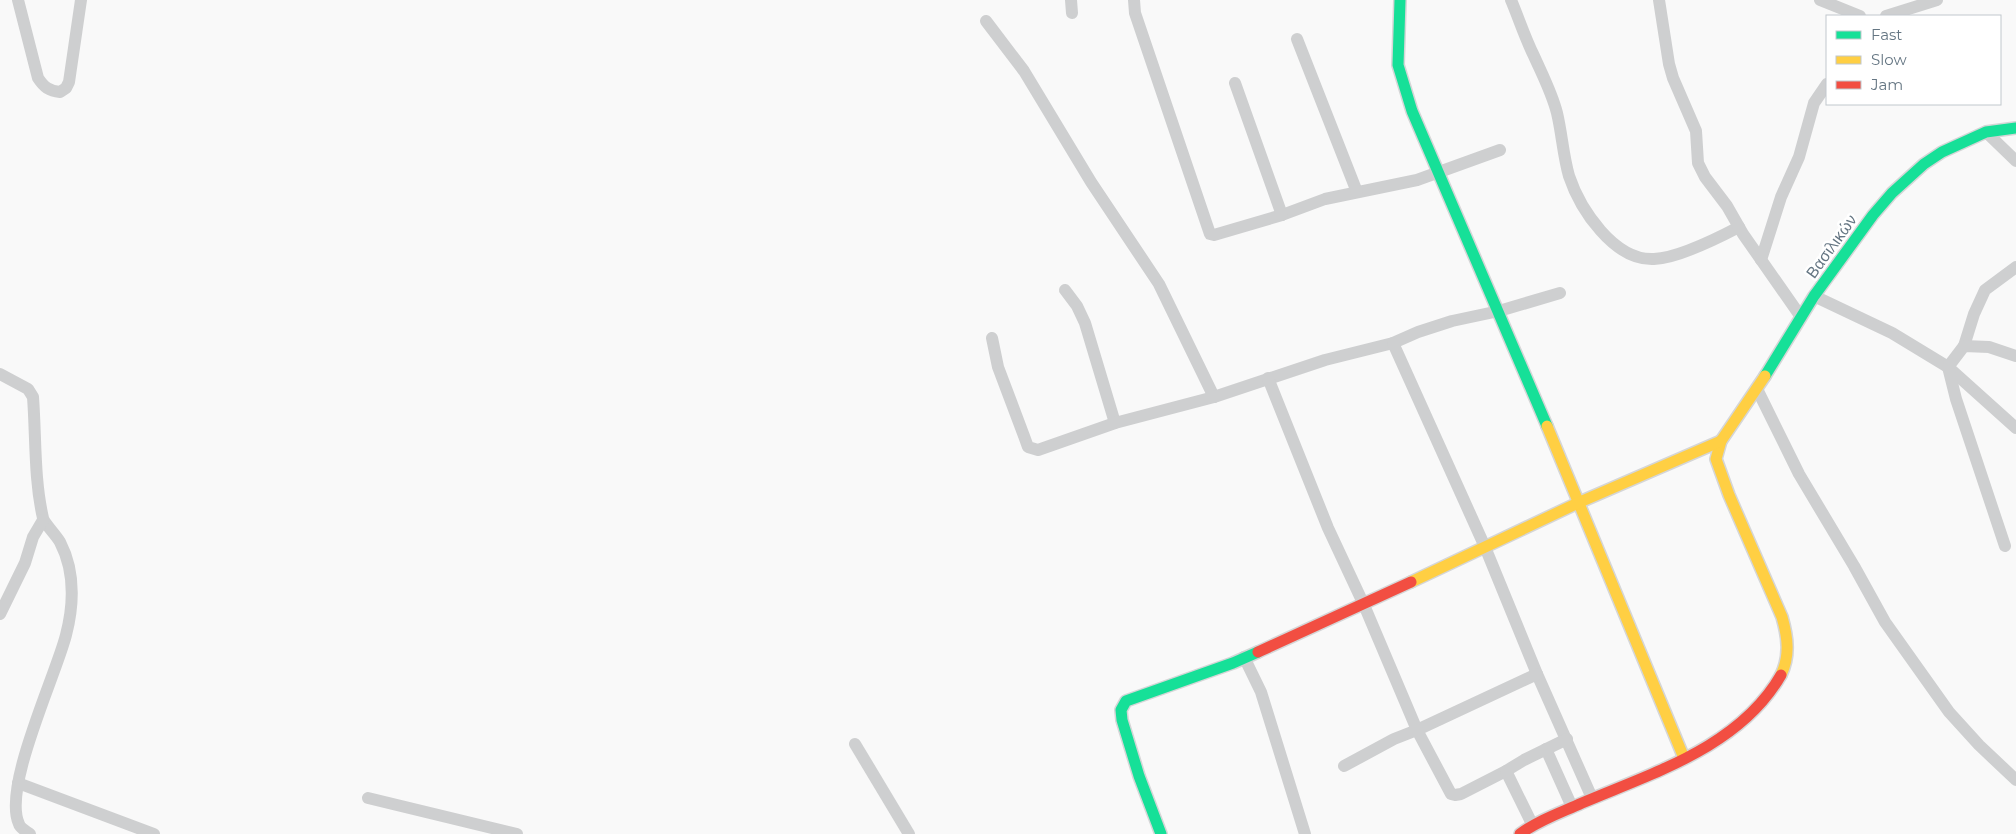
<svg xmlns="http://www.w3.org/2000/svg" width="2016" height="834" font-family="Montserrat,sans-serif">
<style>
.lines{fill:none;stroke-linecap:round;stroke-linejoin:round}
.fast-casing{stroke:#d5d6d7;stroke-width:14}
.slow-casing{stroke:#d5d6d7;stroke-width:14}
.jam-casing{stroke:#d5d6d7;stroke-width:14}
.street{stroke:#cecfd0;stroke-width:12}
.fast{stroke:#16e098;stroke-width:11}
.slow{stroke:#ffcf43;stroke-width:11}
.jam{stroke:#f24e42;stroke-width:11}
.labels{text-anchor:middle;stroke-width:5;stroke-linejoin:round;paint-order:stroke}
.street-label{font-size:16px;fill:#657683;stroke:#fff}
</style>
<rect width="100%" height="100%" fill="#f9f9f9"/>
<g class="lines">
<defs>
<g id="fast">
<polyline points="1400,0 1398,65 1412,111 1547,426"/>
<polyline points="1765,376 1814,296 1873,215 1892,193 1924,164 1942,152 1986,132 2016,128"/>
<polyline points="1161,834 1139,776 1122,720 1121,710 1126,701 1233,663 1258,652"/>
</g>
<g id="slow">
<path d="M1765,376L1721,441L1716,459L1729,495L1782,617C1788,638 1790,656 1781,675"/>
<polyline points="1547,426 1684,758"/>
<polyline points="1411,582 1580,502 1721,441"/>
</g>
<g id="jam">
<polyline points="1258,652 1411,582"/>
<path d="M1520,834C1539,820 1560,813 1582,803C1652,773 1740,747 1781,675"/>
</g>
</defs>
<use href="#fast" class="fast-casing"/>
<use href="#slow" class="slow-casing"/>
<use href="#jam" class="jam-casing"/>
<g class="street">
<path d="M18,0L38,78C44,87 49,91 60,92L66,88L69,82L81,0"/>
<polyline points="1071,0 1072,13"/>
<polyline points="1134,0 1135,13 1210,234 1214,235 1282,215 1325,199 1417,180 1500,150"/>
<path d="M1511,0C1519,19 1525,38 1534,56C1542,74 1552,93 1557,113C1562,134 1563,155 1569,176C1580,209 1614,261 1654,259C1678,258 1718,238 1739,227"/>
<polyline points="1659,0 1669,64 1673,78 1696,131 1698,163 1705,177 1727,206 1743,234 1801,317"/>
<polyline points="1820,0 1860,16"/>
<polyline points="1886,16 1937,0"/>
<polyline points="986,21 1024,71 1091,182 1159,284 1214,397"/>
<polyline points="1297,39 1357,192"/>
<polyline points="1235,83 1282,215"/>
<polyline points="1986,132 2016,161"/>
<polyline points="1761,260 1781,197 1799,157 1814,103 1827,84"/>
<polyline points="1065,290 1077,306 1085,323 1115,423"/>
<polyline points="1814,296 1892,333 1948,367 2016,428"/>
<polyline points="992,338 998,367 1024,436 1028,447 1038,450 1115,423 1214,397 1325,360 1393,343 1418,332 1452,321 1499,311 1560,293"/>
<polyline points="1393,343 1485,547 1537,674 1592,798"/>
<polyline points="1964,346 1974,314 1985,290 2016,267"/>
<path d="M0,374L28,389L33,397C36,437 34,479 43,518C44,523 56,535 60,542C75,571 74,604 66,635C56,675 2,788 19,824C20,828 26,831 30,834"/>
<polyline points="1268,378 1328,528 1364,605 1417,730 1537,674"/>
<polyline points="1757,389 1799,474 1854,566 1885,622 1949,712 1979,745 2016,780"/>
<polyline points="2005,546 1956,399 1948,367 1964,346 1989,347 2016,356"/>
<polyline points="0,614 25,563 33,537 43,520"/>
<polyline points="1244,657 1261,692 1305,834"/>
<polyline points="855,744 909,834"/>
<polyline points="1546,749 1572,807"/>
<polyline points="1344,766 1394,739 1417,730 1451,794 1455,795 1461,794 1506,771"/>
<polyline points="18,783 154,834"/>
<polyline points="368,798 517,834"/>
<polyline points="1533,826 1506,771 1524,760 1567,739"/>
</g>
<use href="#fast" class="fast"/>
<use href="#slow" class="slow"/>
<use href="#jam" class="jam"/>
</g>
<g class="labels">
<g class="street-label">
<text transform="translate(1831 246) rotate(-54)" y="6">Βασιλικών</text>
</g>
</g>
<rect x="1826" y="15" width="175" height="90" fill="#ffffff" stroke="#c1c8cd"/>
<rect x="1836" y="31" width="25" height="8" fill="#16e098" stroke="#c1c8cd"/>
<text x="1871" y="40" font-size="15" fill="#657683">Fast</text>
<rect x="1836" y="56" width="25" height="8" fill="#ffcf43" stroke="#c1c8cd"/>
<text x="1871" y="65" font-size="15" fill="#657683">Slow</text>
<rect x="1836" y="81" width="25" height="8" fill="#f24e42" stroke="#c1c8cd"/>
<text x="1871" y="90" font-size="15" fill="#657683">Jam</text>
</svg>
